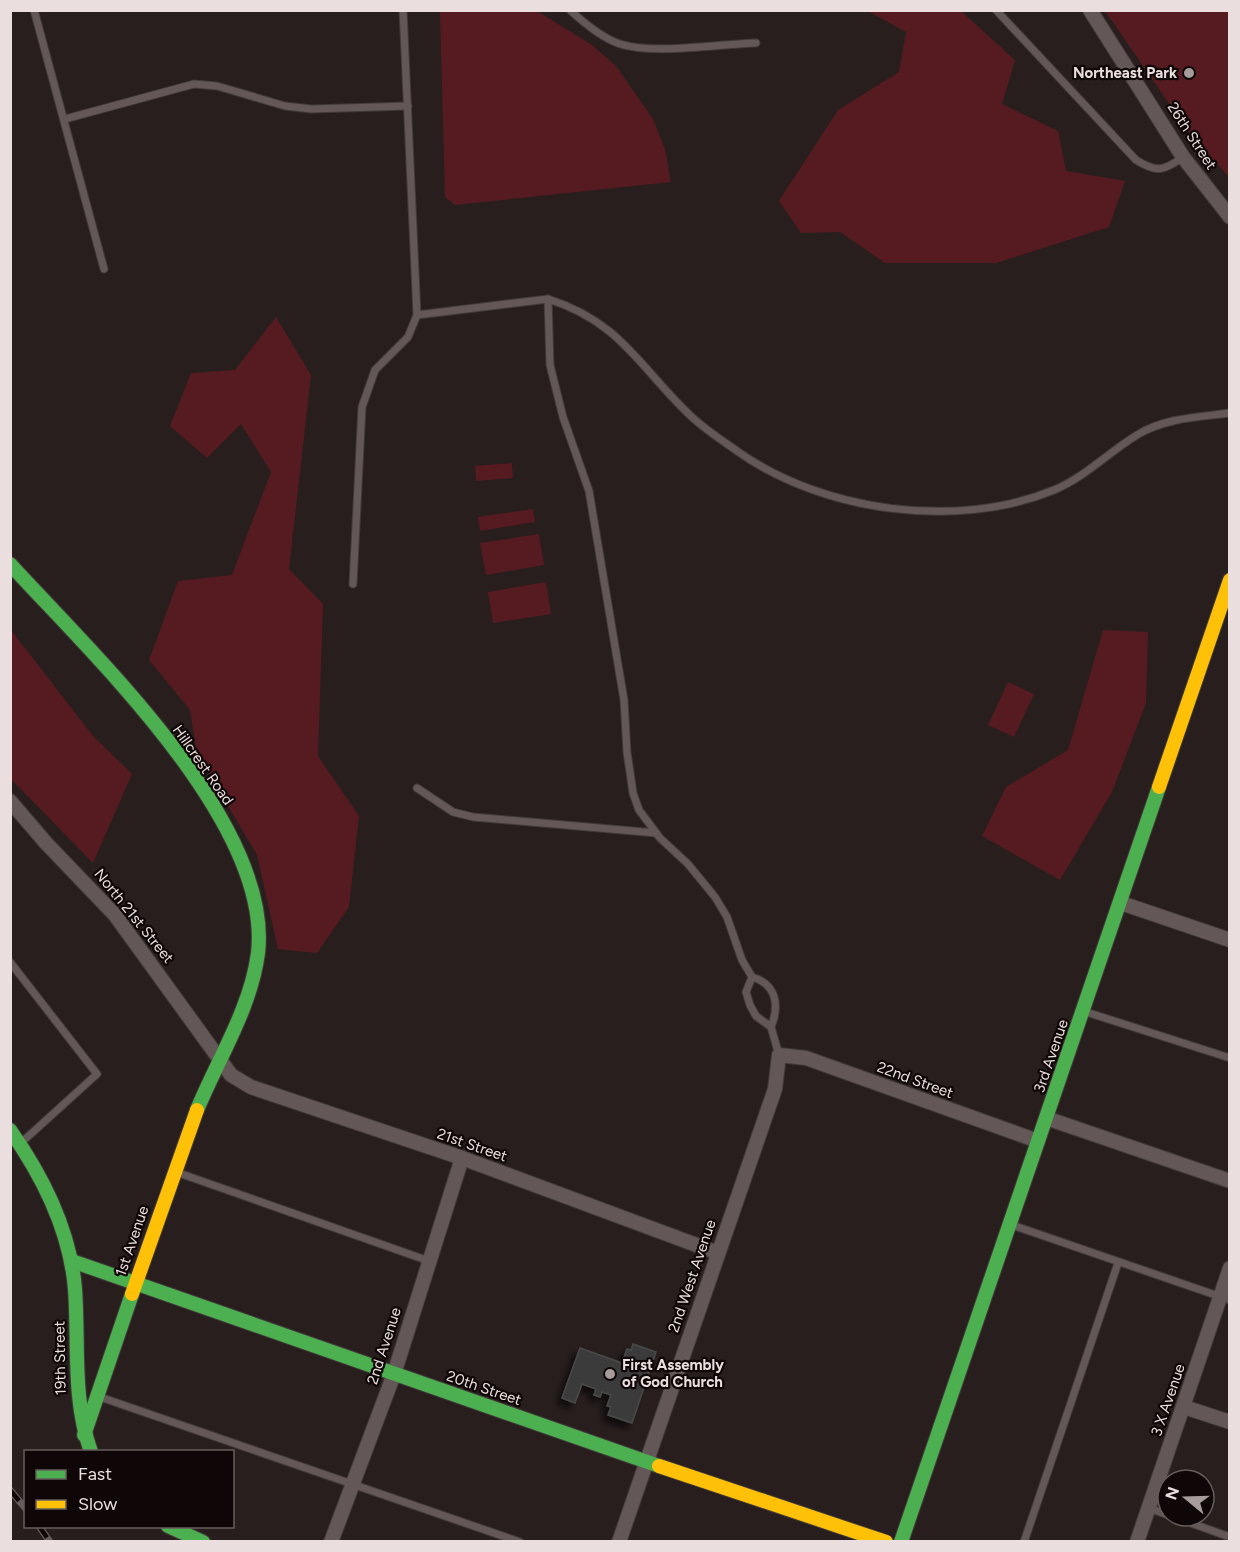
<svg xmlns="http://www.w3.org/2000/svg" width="1240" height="1552" font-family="Figtree,sans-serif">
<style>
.green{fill:#561b20}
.building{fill:#3b3b3b;stroke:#4a4a49;stroke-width:1.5;filter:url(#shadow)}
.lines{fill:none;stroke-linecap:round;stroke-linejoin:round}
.lane-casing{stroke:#423a3a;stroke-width:9}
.street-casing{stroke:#423a3a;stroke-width:16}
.fast-casing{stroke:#423a3a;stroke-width:16}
.slow-casing{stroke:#423a3a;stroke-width:16}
.lane{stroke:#635757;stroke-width:7}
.street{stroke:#635757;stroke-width:14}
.fast{stroke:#4caf50;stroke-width:14}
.slow{stroke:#ffc107;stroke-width:14}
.rail-casing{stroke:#655b5b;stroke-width:7}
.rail{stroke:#0f0707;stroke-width:4.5;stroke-dasharray:14;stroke-linecap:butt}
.poi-dot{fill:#a79b9b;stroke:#0f0707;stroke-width:2}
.labels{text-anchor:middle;stroke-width:4.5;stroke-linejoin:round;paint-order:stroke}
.poi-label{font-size:15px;font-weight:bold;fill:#ebdede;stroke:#0f0707;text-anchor:end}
.street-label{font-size:15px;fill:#ebdede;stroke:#0f0707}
</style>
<defs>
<filter id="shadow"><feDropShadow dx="-5.5" dy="5.5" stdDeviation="3" flood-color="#0009"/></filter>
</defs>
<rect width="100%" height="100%" fill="#281e1e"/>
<g class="green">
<polygon points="440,11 537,11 592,45 616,66 653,119 665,149 671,182 455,205 445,197"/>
<polygon points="868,11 961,11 1015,60 1002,104 1058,131 1066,171 1125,181 1109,227 996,263 885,263 840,232 801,233 779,201 838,110 899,72 906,32"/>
<polygon points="1105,11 1229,11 1229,177 1191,135"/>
<polygon points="276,317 311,375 289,569 323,604 318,756 359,816 349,907 317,953 278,949 257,855 197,754 190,710 149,660 178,581 232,575 271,472 241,424 207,458 170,426 191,373 235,370"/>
<polygon points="512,463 513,478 476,481 475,466"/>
<polygon points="533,509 535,522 480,531 478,517"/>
<polygon points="539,534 544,565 486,575 480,543"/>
<polygon points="546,582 551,614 493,623 488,592"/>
<polygon points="11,630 93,736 132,774 93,863 11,779"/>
<polygon points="1103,630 1148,632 1146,703 1112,792 1060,880 982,836 1006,787 1068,750"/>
<polygon points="1008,682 1034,694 1014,737 988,725"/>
</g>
<polygon class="building" points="633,1344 656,1352 632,1423 608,1415 611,1407 607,1406 611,1395 602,1392 600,1397 594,1395 596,1389 582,1384 575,1403 562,1398 580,1348 622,1363 627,1349 631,1350"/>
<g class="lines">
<defs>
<g id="lane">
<polyline points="34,10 104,269"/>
<path d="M403,10L417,315L548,299C622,322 641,370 693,418C706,430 723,441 737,451C823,512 957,530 1054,490C1085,477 1109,452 1137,435C1164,418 1199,417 1230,413"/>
<path d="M570,10C584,23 602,38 620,44C655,55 718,44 756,43"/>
<path d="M996,10L1136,160C1157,173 1164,171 1183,157"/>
<polyline points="65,119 194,84 217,86 285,106 311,109 408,106"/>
<polyline points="548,299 550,365 563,417 589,491 624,700 627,752 633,793 639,810 660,838 688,864 715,897 727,917 742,960 752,977"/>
<polyline points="353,584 362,407 375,370 408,337 417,315"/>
<polyline points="417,788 453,812 473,817 656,833"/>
<polyline points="10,962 97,1074 22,1142"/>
<polyline points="1083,1011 1230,1058"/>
<path d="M771,1027C780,1005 776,984 752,977L746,992L750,1005L756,1016L771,1027L779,1055"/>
<polyline points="176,1172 429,1261"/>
<polyline points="1012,1225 1230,1300"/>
<polyline points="100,1397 520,1542"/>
<polyline points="1149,1508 1168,1515"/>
<polyline points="1171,1516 1230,1537"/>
<polyline points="1024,1542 1118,1263"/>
</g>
<g id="street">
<polyline points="1090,10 1183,157 1230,217"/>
<polyline points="10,801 46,843 115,915 231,1075 251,1087 462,1158 718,1253"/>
<polyline points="1121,903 1230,940"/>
<polyline points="1046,1118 1230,1181"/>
<polyline points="1184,1407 1230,1422"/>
<polyline points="331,1542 394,1374 462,1158"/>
<polyline points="619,1542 775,1089 779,1055 806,1058 1038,1141"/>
<polyline points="1137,1542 1230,1268"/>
</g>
<g id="fast">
<path d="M10,564C92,654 273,823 258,953C251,1008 218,1059 197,1110"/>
<path d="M10,1130C44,1178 70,1230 75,1289C79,1345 72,1398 91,1452"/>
<polyline points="72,1261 659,1466"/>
<polyline points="84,1435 132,1294"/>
<polyline points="168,1526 203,1542"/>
<polyline points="901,1542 1159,787"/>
</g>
<g id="slow">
<polyline points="1159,787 1230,580"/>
<polyline points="132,1294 197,1110"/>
<polyline points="659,1466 886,1542"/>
</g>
</defs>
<use href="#lane" class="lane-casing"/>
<use href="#street" class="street-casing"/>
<use href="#fast" class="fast-casing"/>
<use href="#slow" class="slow-casing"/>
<use href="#lane" class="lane"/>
<use href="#street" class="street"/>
<use href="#fast" class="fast"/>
<use href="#slow" class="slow"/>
<defs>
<g id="rail">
<polyline points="10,1490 26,1509"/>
<polyline points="39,1526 50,1542"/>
</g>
</defs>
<use href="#rail" class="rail-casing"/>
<use href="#rail" class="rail"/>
</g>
<g class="poi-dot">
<circle cx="1189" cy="73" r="6"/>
<circle cx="610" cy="1374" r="6"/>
</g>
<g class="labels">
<g class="poi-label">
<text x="1177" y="78">Northeast Park</text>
<text x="622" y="1370" text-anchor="start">First Assembly<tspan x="622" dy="17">of God Church</tspan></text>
</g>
<g class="street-label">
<text transform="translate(1192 136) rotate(57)" y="5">26th Street</text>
<text transform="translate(203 765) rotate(55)" y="5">Hillcrest Road</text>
<text transform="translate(134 916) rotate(51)" y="5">North 21st Street</text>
<text transform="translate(1051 1056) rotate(-71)" y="5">3rd Avenue</text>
<text transform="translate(915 1080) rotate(20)" y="5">22nd Street</text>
<text transform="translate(472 1145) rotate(19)" y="5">21st Street</text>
<text transform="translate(132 1241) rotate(-71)" y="5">1st Avenue</text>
<text transform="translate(692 1276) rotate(-71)" y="5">2nd West Avenue</text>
<text transform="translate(384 1346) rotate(-72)" y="5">2nd Avenue</text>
<text transform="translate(60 1358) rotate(-91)" y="5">19th Street</text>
<text transform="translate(484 1388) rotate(19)" y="5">20th Street</text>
<text transform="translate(1168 1400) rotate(-71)" y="5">3 X Avenue</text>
</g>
</g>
<rect width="1240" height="1552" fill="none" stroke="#ebdede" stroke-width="24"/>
<rect x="24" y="1450" width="210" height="78" fill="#0f0707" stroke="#675d5d" stroke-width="1.5"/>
<rect x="36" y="1470" width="30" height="9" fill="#4caf50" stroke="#675d5d" stroke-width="1.5"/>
<text x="78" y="1480" font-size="18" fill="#ebdede">Fast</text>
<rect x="36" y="1500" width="30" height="9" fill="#ffc107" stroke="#675d5d" stroke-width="1.5"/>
<text x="78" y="1510" font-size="18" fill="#ebdede">Slow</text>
<g transform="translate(1186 1498) rotate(289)"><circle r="28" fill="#0f0707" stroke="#675d5d" stroke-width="1.5"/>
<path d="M0-4.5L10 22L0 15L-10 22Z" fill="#a79b9b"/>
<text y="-9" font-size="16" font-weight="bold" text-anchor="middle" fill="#ebdede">N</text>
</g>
</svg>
